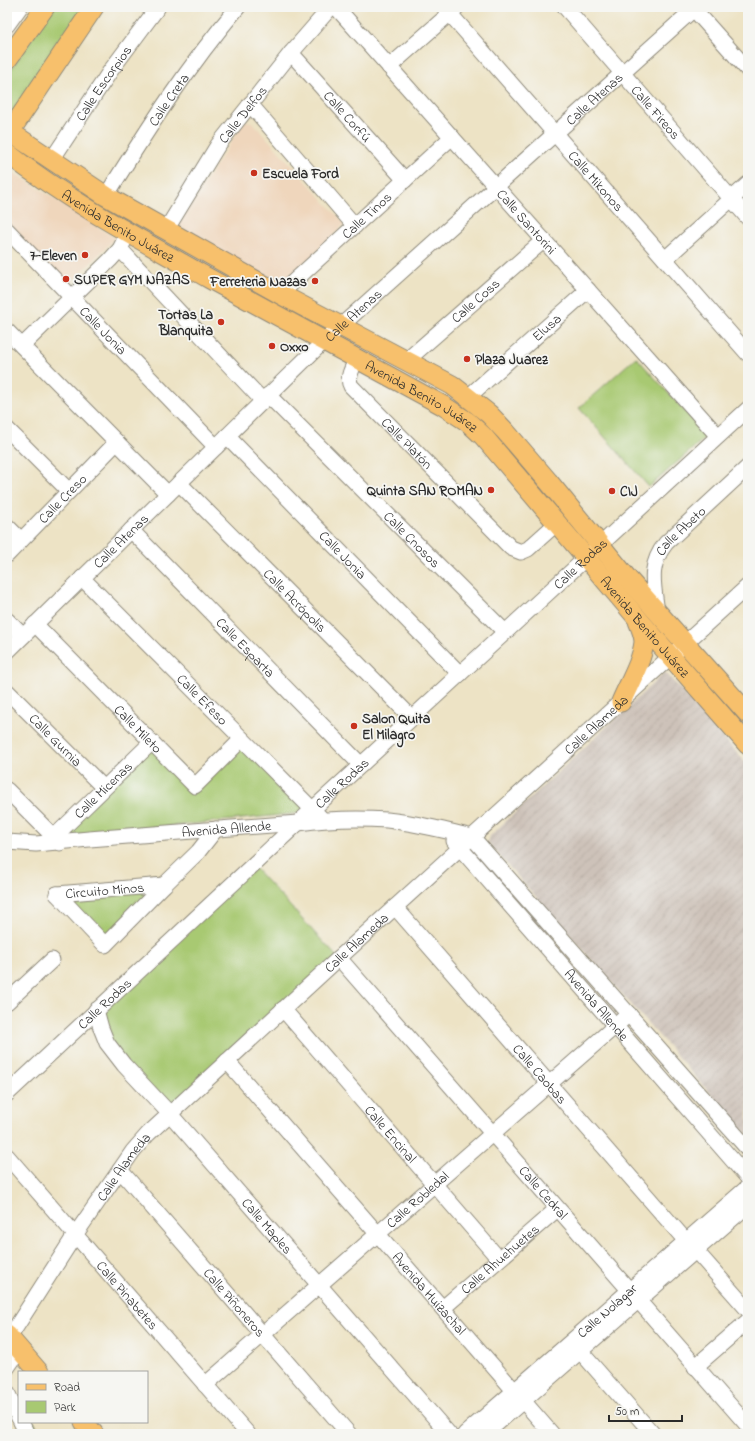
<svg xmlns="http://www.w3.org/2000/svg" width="755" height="1441" font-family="'Indie Flower',sans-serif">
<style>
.built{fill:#efd6bc}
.industrial{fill:url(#industrial-furrows)}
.green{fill:#a8c972;stroke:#6a7a4e}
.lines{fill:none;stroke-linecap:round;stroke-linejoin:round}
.minor-casing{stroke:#8c8778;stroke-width:17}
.major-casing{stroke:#8c8778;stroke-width:21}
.minor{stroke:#fff;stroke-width:15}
.major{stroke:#f7c06c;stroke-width:19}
.poi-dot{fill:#c8321e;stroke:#f6f6f2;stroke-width:1.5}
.labels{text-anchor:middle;stroke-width:3.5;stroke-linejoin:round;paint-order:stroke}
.street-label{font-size:14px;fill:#2b2b2b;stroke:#f6f6f2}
.poi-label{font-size:14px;font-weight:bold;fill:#2b2b2b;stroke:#f6f6f2;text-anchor:start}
</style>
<defs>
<pattern id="industrial-furrows" width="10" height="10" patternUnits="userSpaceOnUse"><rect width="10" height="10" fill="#cdc2b9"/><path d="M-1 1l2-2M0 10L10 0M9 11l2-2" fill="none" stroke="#b0a79f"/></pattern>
</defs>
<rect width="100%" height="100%" fill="#f6f6f2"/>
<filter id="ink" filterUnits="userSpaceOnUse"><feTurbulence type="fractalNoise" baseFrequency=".025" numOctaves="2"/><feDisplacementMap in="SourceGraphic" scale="8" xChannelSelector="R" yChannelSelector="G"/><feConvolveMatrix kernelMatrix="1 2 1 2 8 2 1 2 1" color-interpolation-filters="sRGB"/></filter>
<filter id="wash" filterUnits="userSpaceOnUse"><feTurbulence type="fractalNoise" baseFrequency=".012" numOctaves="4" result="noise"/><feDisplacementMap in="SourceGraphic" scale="16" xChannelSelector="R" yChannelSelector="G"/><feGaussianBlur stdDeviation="0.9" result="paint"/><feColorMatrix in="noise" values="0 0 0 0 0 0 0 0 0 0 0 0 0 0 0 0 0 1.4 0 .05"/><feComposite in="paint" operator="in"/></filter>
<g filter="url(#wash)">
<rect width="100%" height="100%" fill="#ede3c5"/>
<g class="built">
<polygon points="245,121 252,122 345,224 280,287 175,227"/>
<polygon points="7,168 115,238 66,288 7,226"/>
</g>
<polygon class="industrial" points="665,672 748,765 748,1136 488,843 490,836"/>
<g class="green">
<polygon points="53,7 86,7 7,120 7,75"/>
<polygon points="636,357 707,436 649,487 579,408"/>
<polygon points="152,740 200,785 244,743 309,809 301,813 62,837"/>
<polygon points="253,866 338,958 170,1112 108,1043 98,1011"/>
<polygon points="161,886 106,943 59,895"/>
<polygon points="30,1422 33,1422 45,1434 36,1434"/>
</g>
</g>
<g filter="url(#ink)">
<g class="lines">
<defs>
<g id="minor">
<path id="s1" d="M336,7L718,436"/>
<path id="s2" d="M444,7L748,354"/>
<path id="s3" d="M565,7L748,218"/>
<polyline points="692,7 748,70"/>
<polyline points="7,25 20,7"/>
<path id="s4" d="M291,53L405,180"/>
<polyline points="389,67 457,7"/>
<polyline points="250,104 355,226"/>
<path id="s5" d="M51,161L111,70L158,7"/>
<path id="s6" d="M106,196C147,130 188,66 238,7"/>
<path id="s7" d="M7,230L216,447"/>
<path id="s8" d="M166,230L218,145L291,53L331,7"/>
<polyline points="120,249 263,401"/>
<polyline points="665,259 748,184"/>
<path id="s9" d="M280,294L452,137"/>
<polyline points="7,331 168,494"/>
<polyline points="22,346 110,260 120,249 124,241"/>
<path id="s10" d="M357,359C353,367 346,377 351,386L511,548L521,552L528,549L557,523"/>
<path id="s11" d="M406,361L544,240"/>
<path id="s12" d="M268,395L505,632"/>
<path id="s13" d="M468,397L588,290"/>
<polyline points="7,429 69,491"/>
<path id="s14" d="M227,436L460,674"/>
<path id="s15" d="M179,483L412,718"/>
<polyline points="7,526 21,540"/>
<path id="s16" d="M131,530L361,765"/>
<path id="s17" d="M7,555L117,442"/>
<path id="s18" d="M82,578L320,817"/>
<path id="s19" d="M657,613C654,585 647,567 666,543L748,467"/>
<polyline points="7,620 23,636"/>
<path id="s20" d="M35,624L195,786L242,739"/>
<path id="s21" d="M7,652L324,341L696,7"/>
<path id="s22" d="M7,691L104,788"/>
<polyline points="7,790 60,843"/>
<path id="s23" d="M54,837L152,742"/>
<path id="s24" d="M454,841L748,1178"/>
<path id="s25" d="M7,842L36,844L89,839L298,823C327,819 357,818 387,820C416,823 444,830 472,837L748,1149"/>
<polyline points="57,894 105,945 164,885 198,852 216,829"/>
<path id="s26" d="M57,894L164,885"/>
<path id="s27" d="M395,907L686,1241"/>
<path id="s28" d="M339,958L748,1426"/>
<polyline points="7,1002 52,960"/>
<path id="s29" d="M283,1009L499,1259"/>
<path id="s30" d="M96,1010L101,1028L107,1043L124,1065L170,1114L449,1434"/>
<path id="s31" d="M227,1061L552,1434"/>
<path id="s32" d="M7,1094L313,809L748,409"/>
<path id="s33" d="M7,1156L248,1434"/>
<path id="s34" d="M120,1170L349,1434"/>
<polyline points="696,1251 748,1310"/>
<path id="s35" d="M443,1308L557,1209"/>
<path id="s36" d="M9,1338L75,1235L133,1151L148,1134L339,958L748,586"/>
<polyline points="580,1351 653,1434"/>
<polyline points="695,1367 748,1321"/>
<polyline points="7,1368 14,1358 22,1352"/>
<path id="s37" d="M205,1385L629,1014"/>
<polyline points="7,1392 19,1418"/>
<polyline points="21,1422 27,1434"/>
<path id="s38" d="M465,1434L748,1187"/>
<polyline points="485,1434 748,1205"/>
</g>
<g id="major">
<polyline points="7,60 45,7"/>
<polyline points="7,130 106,196 280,294 452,385 489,414 506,432 548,481 628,579 748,714"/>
<polyline points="7,136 94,7"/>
<path id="s39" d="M7,153C70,202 141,240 210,279C287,321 365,363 442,405L468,422L483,436L638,619L748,745"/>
<path d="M621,702C629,683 642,662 644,642C644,635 641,628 638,621"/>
<polyline points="7,1335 39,1372"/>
<polyline points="84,1422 94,1434"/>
</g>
</defs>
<use href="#minor" class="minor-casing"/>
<use href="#major" class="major-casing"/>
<use href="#minor" class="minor"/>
<use href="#major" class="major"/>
</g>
</g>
<g class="poi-dot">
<circle cx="254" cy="173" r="4"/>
<circle cx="85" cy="255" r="4"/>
<circle cx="66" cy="279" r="4"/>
<circle cx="315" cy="281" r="4"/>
<circle cx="221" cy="322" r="4"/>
<circle cx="272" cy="346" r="4"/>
<circle cx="467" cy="359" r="4"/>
<circle cx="491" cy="490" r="4"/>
<circle cx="612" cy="491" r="4"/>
<circle cx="354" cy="726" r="4"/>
</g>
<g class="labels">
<g class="street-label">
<text dy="5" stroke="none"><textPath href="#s5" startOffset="94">Calle Escorpios</textPath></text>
<text dy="5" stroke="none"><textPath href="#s6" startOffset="115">Calle Creta</textPath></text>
<text dy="5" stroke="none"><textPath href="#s21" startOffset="807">Calle Atenas</textPath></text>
<text dy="5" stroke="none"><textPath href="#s3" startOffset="139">Calle Fireos</textPath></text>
<text dy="5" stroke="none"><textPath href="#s8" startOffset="139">Calle Delfos</textPath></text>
<text dy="5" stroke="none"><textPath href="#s4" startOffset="85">Calle Corfú</textPath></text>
<text dy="5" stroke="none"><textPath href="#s2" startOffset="231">Calle Mikonos</textPath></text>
<text dy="5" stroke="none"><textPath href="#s9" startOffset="117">Calle Tinos</textPath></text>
<text dy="5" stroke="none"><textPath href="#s1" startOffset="287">Calle Santorini</textPath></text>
<text dy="5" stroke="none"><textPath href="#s39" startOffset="133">Avenida Benito Juárez</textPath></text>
<text dy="5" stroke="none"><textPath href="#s11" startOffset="92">Calle Coss</textPath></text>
<text dy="5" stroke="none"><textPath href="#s21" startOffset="483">Calle Atenas</textPath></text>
<text dy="5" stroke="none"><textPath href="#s13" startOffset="105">Elusa</textPath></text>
<text dy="5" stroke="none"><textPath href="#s7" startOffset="139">Calle Jonia</textPath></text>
<text dy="5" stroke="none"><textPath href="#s39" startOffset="481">Avenida Benito Juárez</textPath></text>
<text dy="5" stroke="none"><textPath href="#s10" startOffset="109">Calle Platón</textPath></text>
<text dy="5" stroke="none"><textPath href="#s17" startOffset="79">Calle Creso</textPath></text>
<text dy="5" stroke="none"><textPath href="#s19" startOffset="92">Calle Abeto</textPath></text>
<text dy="5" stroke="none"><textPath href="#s12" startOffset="204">Calle Cnosos</textPath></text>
<text dy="5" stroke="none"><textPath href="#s21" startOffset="159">Calle Atenas</textPath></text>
<text dy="5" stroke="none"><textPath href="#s14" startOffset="166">Calle Jonia</textPath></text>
<text dy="5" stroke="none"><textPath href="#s32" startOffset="781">Calle Rodas</textPath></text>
<text dy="5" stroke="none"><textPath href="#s15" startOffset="165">Calle Acrópolis</textPath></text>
<text dy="5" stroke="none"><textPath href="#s39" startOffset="805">Avenida Benito Juárez</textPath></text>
<text dy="5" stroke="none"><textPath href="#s16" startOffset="164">Calle Esparta</textPath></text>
<text dy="5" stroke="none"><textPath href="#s18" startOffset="171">Calle Efeso</textPath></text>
<text dy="5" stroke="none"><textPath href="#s36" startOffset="854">Calle Alameda</textPath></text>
<text dy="5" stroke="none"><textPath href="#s20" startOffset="147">Calle Mileto</textPath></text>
<text dy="5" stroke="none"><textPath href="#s22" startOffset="69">Calle Gurnia</textPath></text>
<text dy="5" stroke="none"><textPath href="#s32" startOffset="457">Calle Rodas</textPath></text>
<text dy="5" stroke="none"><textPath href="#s23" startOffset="68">Calle Micenas</textPath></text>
<text dy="5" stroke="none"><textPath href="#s25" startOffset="220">Avenida Allende</textPath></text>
<text dy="5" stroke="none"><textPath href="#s26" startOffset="48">Circuito Minos</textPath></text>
<text dy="5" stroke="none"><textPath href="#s36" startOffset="530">Calle Alameda</textPath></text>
<text dy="5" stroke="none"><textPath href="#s32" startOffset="133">Calle Rodas</textPath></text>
<text dy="5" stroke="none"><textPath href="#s24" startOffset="217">Avenida Allende</textPath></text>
<text dy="5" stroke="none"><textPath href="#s27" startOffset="221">Calle Caobas</textPath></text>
<text dy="5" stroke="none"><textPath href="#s29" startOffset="165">Calle Encinal</textPath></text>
<text dy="5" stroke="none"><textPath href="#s36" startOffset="206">Calle Alameda</textPath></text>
<text dy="5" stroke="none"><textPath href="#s28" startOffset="311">Calle Cedral</textPath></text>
<text dy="5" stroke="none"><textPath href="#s37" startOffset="282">Calle Robledal</textPath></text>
<text dy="5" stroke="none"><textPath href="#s30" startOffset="278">Calle Maples</textPath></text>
<text dy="5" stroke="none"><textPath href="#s35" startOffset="75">Calle Ahuehuetes</textPath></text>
<text dy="5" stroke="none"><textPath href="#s31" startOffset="308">Avenida Huizachal</textPath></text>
<text dy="5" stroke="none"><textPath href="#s33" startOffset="184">Calle Pinabetes</textPath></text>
<text dy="5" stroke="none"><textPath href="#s34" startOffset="175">Calle Piñoneros</textPath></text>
<text dy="5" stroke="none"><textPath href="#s38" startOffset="188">Calle Nolagar</textPath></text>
</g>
<g class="poi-label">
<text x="262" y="178">Escuela Ford</text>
<text x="77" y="260" text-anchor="end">7-Eleven</text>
<text x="74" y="284">SUPER GYM NAZAS</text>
<text x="307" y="286" text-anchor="end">Ferreteria Nazas</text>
<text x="213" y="319" text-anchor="end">Tortas La<tspan x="213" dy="16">Blanquita</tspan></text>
<text x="280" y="351">Oxxo</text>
<text x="475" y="364">Plaza Juarez</text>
<text x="483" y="495" text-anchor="end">Quinta SAN ROMAN</text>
<text x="620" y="496">CIJ</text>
<text x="362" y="723">Salon Quita<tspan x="362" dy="16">El Milagro</tspan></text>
</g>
</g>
<rect width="755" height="1441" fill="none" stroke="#f6f6f2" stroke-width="24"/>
<rect x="18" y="1371" width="130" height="52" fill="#f6f6f2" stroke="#a5a5a2"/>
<rect x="26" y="1384" width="20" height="6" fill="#f7c06c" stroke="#a5a5a2"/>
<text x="54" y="1391" font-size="12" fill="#2b2b2b">Road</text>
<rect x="26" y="1401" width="20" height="12" fill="#a8c972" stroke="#a5a5a2"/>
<text x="54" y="1411" font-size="12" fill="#2b2b2b">Park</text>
<path d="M609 1415v6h73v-6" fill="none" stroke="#2b2b2b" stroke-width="2"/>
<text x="615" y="1415" font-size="12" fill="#2b2b2b" stroke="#f6f6f2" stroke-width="3" paint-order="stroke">50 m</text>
</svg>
